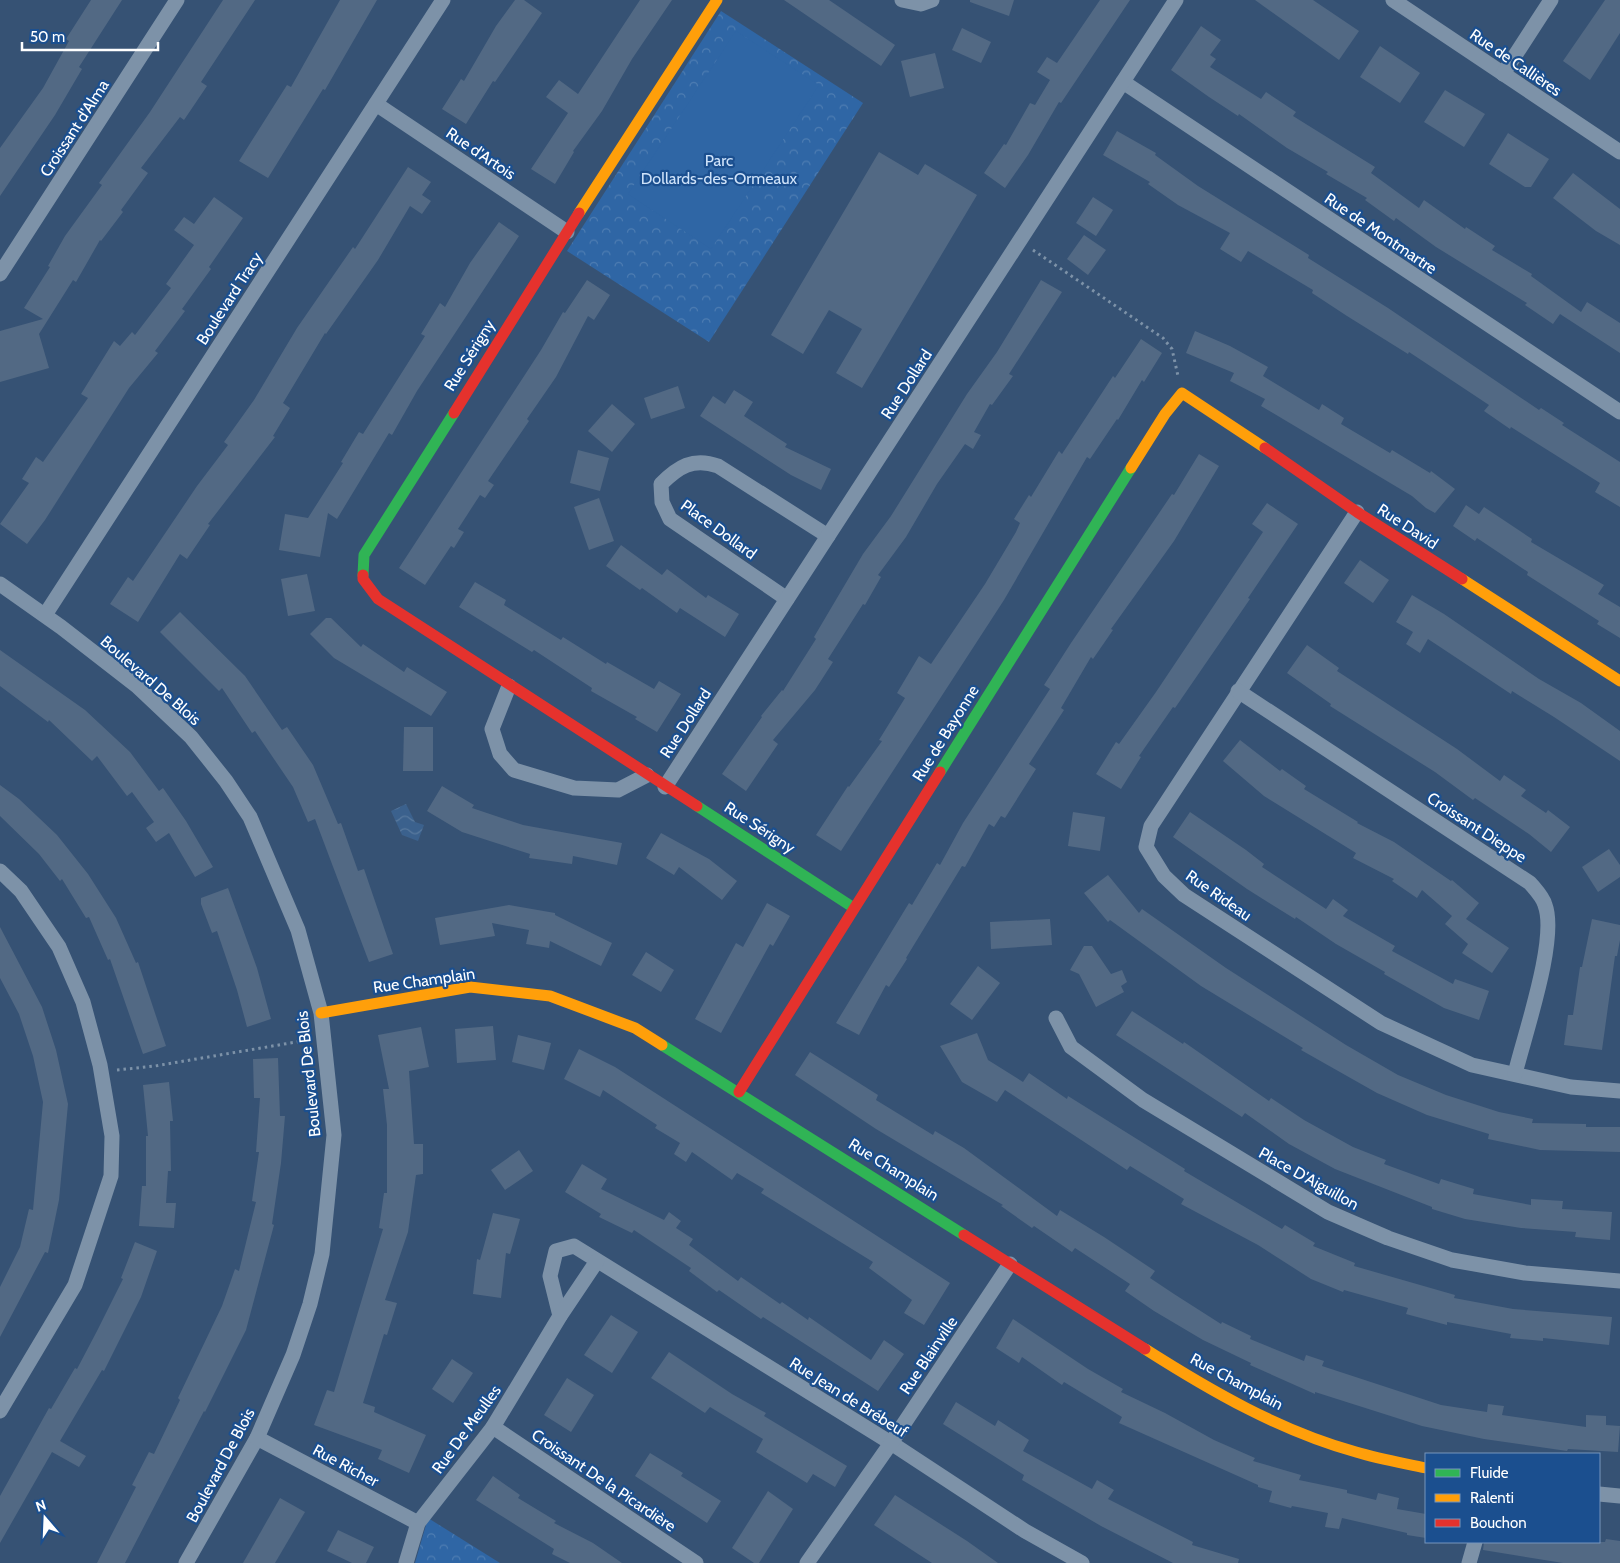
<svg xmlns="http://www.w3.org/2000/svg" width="1620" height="1563" font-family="Cabin,sans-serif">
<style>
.park{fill:url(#park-crowns)}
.garden{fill:#2f66a5}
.water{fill:url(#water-waves)}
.building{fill:#526984}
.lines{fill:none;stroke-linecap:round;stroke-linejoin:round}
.path{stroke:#7d92a8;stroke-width:3;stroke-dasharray:2.5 4;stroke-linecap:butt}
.street{stroke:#7d92a8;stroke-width:15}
.fast{stroke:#30b455;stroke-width:11}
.slow{stroke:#ff9f0a;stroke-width:11}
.jam{stroke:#e5322d;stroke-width:11}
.labels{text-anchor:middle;stroke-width:4.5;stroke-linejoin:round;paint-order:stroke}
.street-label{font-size:16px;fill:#fff;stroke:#1b4f8f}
.park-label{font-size:16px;fill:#cfe3fa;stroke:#1b4f8f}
</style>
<defs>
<pattern id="park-crowns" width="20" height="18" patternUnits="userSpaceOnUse" patternTransform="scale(1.25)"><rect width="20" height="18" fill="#2f66a5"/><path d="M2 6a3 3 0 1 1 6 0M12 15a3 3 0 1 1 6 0" fill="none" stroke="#4e7db2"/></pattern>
<pattern id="water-waves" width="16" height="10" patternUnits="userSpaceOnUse" patternTransform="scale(1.25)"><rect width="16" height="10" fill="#3b618d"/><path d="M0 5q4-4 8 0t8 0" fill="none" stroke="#58799e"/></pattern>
</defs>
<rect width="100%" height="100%" fill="#365274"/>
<g class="park">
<polygon points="721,11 863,103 709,342 567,251"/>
<polygon points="428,1518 500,1563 415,1563"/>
</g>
<polygon class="garden" points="736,31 819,85 711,249 628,194"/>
<polygon class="water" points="406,804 415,822 424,825 418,841 402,835 391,811"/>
<g class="building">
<polygon points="91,0 122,0 79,67 82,69 55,115 0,196 0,148 43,88 69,41 66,39"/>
<polygon points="223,0 255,0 201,82 207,86 184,120 180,117 141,168 148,173 121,210 123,212 101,241 100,240 76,282 73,280 39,334 49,368 0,382 0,331 43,319 24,308 50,267 48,266 65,236 102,185 99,183 150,112"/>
<polygon points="340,0 377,0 325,90 323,89 268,178 239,161 287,85 291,87"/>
<polygon points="515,0 524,0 542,13 495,82 493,81 466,124 442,109 461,79 464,81 496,26"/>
<polygon points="640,0 672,0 632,59 602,111 573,151 574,152 555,184 531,169 568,113 546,97 559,80 578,94"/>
<polygon points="784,0 829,0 895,45 881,66"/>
<polygon points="970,0 1014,0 1009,16 970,2"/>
<polygon points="1100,0 1130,0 1061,103 1059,102 1028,155 1005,188 984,173 1004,144 1006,145 1030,103 1035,105 1050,80 1037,72 1047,57 1057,63"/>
<polygon points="1255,0 1313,0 1359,31 1339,60"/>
<polygon points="1605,0 1620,0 1620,33 1590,80 1563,61"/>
<polygon points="1201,26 1221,40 1210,55 1216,59 1210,67 1261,99 1266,92 1296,112 1293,116 1375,167 1371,173 1419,208 1424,200 1465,229 1466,227 1495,246 1492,250 1532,274 1531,276 1581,312 1587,302 1620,323 1620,353 1560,314 1553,324 1525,305 1527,303 1436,247 1396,218 1394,221 1365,200 1367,198 1326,174 1328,172 1287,148 1239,114 1238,116 1209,97 1171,70"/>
<polygon points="962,28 991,42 981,63 952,50"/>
<polygon points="1380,46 1420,73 1400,103 1360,77"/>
<polygon points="935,53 944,88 910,97 901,61"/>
<polygon points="1445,90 1485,114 1464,147 1424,122"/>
<polygon points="1117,131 1156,153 1155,155 1198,186 1309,255 1308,258 1388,308 1539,410 1541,408 1564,423 1562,425 1620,462 1620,507 1595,492 1600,483 1511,427 1510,429 1484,411 1489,405 1409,352 1408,354 1347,316 1312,293 1313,290 1248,251 1241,262 1220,249 1230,233 1178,205 1148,184 1150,182 1103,155"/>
<polygon points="1508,133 1549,159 1531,187 1525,187 1489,164"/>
<polygon points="879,152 918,175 925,164 977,195 862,388 836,373 862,329 829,310 803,354 771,335"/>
<polygon points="408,167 431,182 422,195 431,201 422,214 410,206 378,260 326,334 325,333 283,403 290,408 273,436 275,437 208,524 210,525 187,559 180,554 138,622 110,604 128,577 133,581 197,486 228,445 224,442 254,400 297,328 353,247 355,249"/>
<polygon points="1573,173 1620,209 1620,245 1596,231 1553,198"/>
<polygon points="214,197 243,218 209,267 211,269 182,309 185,311 155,351 158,353 129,388 45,520 27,544 0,524 29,483 22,479 36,457 43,462 88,398 81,394 114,341 120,346 132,332 135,335 171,288 166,284 194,245 174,230 184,217 194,224"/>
<polygon points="1093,197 1113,210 1096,236 1076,223"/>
<polygon points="499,222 519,236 417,391 392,435 389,433 337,519 328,513 320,557 279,550 285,514 308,518 343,463 341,462 359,432 363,434 425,336 421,334 440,303 445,307 470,263"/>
<polygon points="1084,235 1106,250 1088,275 1067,259"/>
<polygon points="587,280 610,295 594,320 588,316 556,377 527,419 529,421 488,481 494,485 485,498 480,495 458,529 464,532 454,548 451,546 425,585 399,568 541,350 563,312 565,313"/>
<polygon points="1041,280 1062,292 1009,374 1013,376 992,405 990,404 974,432 981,435 973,449 965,444 937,484 906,537 878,575 881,577 865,605 863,604 828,659 833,662 815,690 773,740 778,744 746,791 722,774 762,717 761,716 782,690 783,691 816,639 814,637 863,554 891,516 967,394 997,352"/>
<polygon points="1195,331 1230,346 1268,367 1263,376 1319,410 1322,404 1344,418 1341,424 1390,453 1392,450 1430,473 1431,471 1455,489 1435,513 1426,508 1412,496 1261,406 1265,399 1230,381 1234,373 1186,353"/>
<polygon points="1141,339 1162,353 1144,382 1142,380 1118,420 1117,419 1090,459 1087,457 1004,600 841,851 816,835 848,786 849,787 882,741 879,740 905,698 897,693 919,656 931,664 985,584 1016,532 1020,523 1014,519 1029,495 1031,497 1059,451 1062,454 1113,376 1115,378"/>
<polygon points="678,386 685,408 651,419 644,398"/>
<polygon points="734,390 753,402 744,416 787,444 785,447 831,469 821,490 791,475 700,416 713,396 725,404"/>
<polygon points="612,404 635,424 612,452 588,431"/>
<polygon points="578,450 609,458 600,491 570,483"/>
<polygon points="1199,454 1219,466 1174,541 1111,629 1113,630 1093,659 1091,657 1061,708 1064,710 1029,764 1036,769 1005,818 1001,816 994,827 989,824 965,867 962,866 906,958 907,959 889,987 886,985 859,1035 836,1023 909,903 912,905 937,863 940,865 963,823 1050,689 1044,685 1071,643 1172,494 1174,495"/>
<polygon points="599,498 614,541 589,550 574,507"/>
<polygon points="1267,503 1298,524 1248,598 1250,599 1175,708 1173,707 1139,756 1141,757 1121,789 1096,774 1116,742 1119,744 1156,692 1263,532 1252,524"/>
<polygon points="1466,505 1479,514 1484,507 1532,539 1531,542 1604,585 1598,594 1620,607 1620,638 1597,624 1599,621 1527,575 1528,572 1477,538 1475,541 1453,526"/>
<polygon points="621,545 662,575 667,569 706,598 708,595 739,614 725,637 680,608 677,613 642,588 640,590 606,566"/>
<polygon points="1360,560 1389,580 1373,603 1344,583"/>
<polygon points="307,574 315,611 288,616 281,579"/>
<polygon points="475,582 506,600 504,605 561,640 563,637 606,664 607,662 654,689 659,681 681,694 657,732 635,719 637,717 591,691 592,688 534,650 532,652 459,607"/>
<polygon points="1412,595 1444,614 1539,679 1581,703 1620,731 1620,761 1554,717 1512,691 1511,694 1428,639 1420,653 1406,644 1413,632 1396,622"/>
<polygon points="180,612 245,676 282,730 287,727 313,765 338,824 341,823 358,871 364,869 393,954 369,962 315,819 308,822 293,787 255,731 252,733 222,688 219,691 160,632"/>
<polygon points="326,618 331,618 361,647 363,644 404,672 407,667 447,692 431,716 334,658 310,634"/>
<polygon points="1307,645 1339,668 1337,671 1457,749 1500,781 1504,775 1526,790 1521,796 1546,813 1548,810 1570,827 1551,852 1529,834 1475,798 1473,800 1435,772 1330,706 1331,704 1287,673"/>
<polygon points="0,650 85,710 130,752 159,791 163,788 186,821 213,867 195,877 169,833 156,842 146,828 154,822 132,792 127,796 97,756 92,761 49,720 48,722 0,686"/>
<polygon points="404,727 433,727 433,771 403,771"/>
<polygon points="1240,740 1280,771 1282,769 1306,786 1304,789 1358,822 1357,823 1394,842 1451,881 1452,880 1479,903 1466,919 1509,948 1492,973 1462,953 1468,944 1445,924 1452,916 1422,890 1417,898 1392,881 1394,879 1353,858 1356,853 1264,796 1223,761"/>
<polygon points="0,785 19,799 57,835 88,874 116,918 136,963 138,962 166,1046 143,1054 110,959 108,960 89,917 86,918 62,879 60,881 39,854 0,816"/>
<polygon points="442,786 474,805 472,808 523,825 622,843 617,865 573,856 572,864 529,858 530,854 462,832 427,811"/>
<polygon points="1073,812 1105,817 1100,851 1068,846"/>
<polygon points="1190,812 1246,850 1264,864 1262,867 1326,909 1333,899 1348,910 1343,916 1395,946 1392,951 1453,984 1455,979 1489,991 1479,1020 1444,1008 1384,974 1385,972 1336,944 1296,917 1295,919 1247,889 1173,837"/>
<polygon points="661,833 709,859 737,881 722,900 679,867 674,875 646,858"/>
<polygon points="1609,849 1620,865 1620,877 1598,892 1582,867"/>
<polygon points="1108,875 1139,913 1142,909 1226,968 1346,1045 1398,1075 1446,1095 1499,1112 1533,1119 1532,1123 1586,1124 1586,1127 1620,1127 1620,1152 1540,1150 1488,1139 1489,1134 1427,1115 1377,1093 1301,1050 1303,1048 1201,986 1110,920 1108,922 1084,893"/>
<polygon points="228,888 257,968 271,1019 247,1027 237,990 217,931 212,933 201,904 201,898"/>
<polygon points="767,903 790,916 773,946 770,944 721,1033 695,1019 736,943 743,947"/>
<polygon points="509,905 555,913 555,915 612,943 601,966 550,941 549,948 526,944 529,930 492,923 495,936 440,945 435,918"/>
<polygon points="1050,919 1052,945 991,949 990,922"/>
<polygon points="1592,919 1620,925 1620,940 1617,956 1615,956 1602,1050 1564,1045 1568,1015 1573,1015 1580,967 1582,967"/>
<polygon points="0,927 42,1007 56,1050 68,1104 59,1200 48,1253 45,1252 0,1337 0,1287 20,1247 29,1209 33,1210 43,1102 33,1056 19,1014 0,978"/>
<polygon points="1084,946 1092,946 1111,974 1122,970 1127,982 1121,986 1124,992 1096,1007 1079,974 1070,970"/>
<polygon points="646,952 674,970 661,992 632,975"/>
<polygon points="978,966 1000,983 972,1020 950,1004"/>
<polygon points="1132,1011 1183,1044 1184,1042 1269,1101 1271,1098 1304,1120 1353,1147 1386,1160 1384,1164 1439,1184 1441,1179 1474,1189 1473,1194 1531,1205 1531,1199 1563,1201 1562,1209 1612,1212 1610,1240 1575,1237 1576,1232 1521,1228 1465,1219 1432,1209 1432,1207 1335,1169 1289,1144 1245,1113 1242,1117 1116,1035"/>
<polygon points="493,1026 496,1060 457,1063 455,1029"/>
<polygon points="421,1027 429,1067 409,1071 414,1144 423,1144 423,1174 416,1175 408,1232 385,1300 397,1303 387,1335 384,1334 363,1403 375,1407 374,1412 426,1435 409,1473 378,1459 382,1450 314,1425 327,1390 334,1392 383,1229 379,1228 384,1193 387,1193 387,1125 383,1089 389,1089 378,1035"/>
<polygon points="977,1033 988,1060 1023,1082 1029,1073 1067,1099 1068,1096 1185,1169 1184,1171 1282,1229 1285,1225 1315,1243 1313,1246 1355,1263 1354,1266 1455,1295 1454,1298 1513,1309 1612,1317 1609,1345 1543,1338 1543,1341 1510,1338 1511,1334 1447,1322 1447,1325 1406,1314 1408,1308 1344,1290 1343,1292 1311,1279 1258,1245 1181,1204 1184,1199 1130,1166 1127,1170 1005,1090 997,1102 962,1082 940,1046"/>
<polygon points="518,1035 551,1043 544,1070 512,1062"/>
<polygon points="579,1049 615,1067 950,1283 924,1325 904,1313 912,1300 869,1268 873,1262 761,1193 764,1189 737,1173 732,1180 692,1152 686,1162 674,1154 680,1143 655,1128 657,1125 603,1090 600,1097 564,1079"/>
<polygon points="810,1052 878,1095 876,1100 933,1135 935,1131 964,1148 1057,1216 1060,1210 1104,1237 1155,1271 1150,1278 1174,1294 1221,1324 1222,1322 1251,1336 1250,1339 1304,1361 1306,1355 1324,1361 1322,1366 1441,1405 1487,1412 1488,1404 1504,1406 1502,1415 1586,1427 1586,1415 1606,1416 1606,1425 1620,1426 1618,1452 1568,1449 1567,1451 1484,1439 1422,1426 1315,1392 1315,1394 1250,1365 1251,1363 1203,1340 1154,1311 1125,1291 1130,1284 1075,1248 1072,1252 1034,1226 1032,1228 1001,1206 1003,1205 876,1129 795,1075"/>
<polygon points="278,1058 280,1116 285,1116 281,1163 272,1224 274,1225 246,1330 205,1412 204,1411 125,1563 97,1563 136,1487 132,1485 149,1452 154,1454 180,1400 178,1398 222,1306 235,1269 239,1271 256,1202 252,1201 259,1152 256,1152 260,1098 254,1098 253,1059"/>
<polygon points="169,1082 173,1121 170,1121 171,1171 168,1171 166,1203 176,1203 174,1228 139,1226 142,1186 146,1186 146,1136 148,1136 143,1085"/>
<polygon points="519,1150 533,1171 505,1190 491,1170"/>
<polygon points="582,1164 607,1179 601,1189 664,1220 669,1212 681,1221 676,1228 693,1239 689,1245 738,1281 741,1277 780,1304 782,1302 808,1320 809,1317 871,1360 884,1340 904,1354 878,1391 763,1317 761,1319 719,1290 717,1292 689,1271 691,1268 634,1230 632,1233 599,1217 601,1214 565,1192"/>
<polygon points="493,1213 520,1219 510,1254 506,1253 501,1298 473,1294 477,1259 480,1260"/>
<polygon points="135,1242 157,1251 141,1297 104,1371 102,1370 60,1441 86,1456 79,1467 52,1452 0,1543 0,1496 49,1408 51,1409 75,1368 77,1369 97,1331 123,1279 121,1278"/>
<polygon points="611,1315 638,1332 612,1373 584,1355"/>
<polygon points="1013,1319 1088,1369 1123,1389 1121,1392 1165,1413 1214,1440 1255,1458 1253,1461 1301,1475 1299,1480 1347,1490 1347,1493 1376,1500 1378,1493 1399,1498 1397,1509 1426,1514 1426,1538 1407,1535 1407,1533 1342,1518 1339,1529 1325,1527 1328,1513 1292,1506 1291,1508 1269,1502 1272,1491 1258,1487 1258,1485 1119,1423 1122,1417 1064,1382 1062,1385 1022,1357 1019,1363 996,1348"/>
<polygon points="669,1352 732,1394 766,1413 764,1416 847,1466 835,1487 813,1474 807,1483 789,1472 756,1452 763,1439 710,1407 705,1413 651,1378"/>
<polygon points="452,1359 473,1373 453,1403 432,1389"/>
<polygon points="567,1378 594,1395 571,1432 544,1415"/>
<polygon points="956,1402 995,1426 998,1420 1029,1440 1023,1451 1092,1489 1097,1480 1114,1490 1108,1499 1193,1542 1192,1545 1239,1559 1238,1563 1173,1563 1101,1526 1022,1480 1024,1475 943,1424"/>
<polygon points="650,1453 683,1473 681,1476 721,1501 707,1523 635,1476"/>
<polygon points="493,1476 520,1495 518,1498 556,1521 554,1523 593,1543 622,1563 570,1563 552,1554 554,1549 476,1500"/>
<polygon points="768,1491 793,1509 759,1563 754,1563 732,1548"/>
<polygon points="895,1495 967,1541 998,1563 932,1563 915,1552 874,1525"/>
<polygon points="280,1498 305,1512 275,1563 243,1563"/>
<polygon points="338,1530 374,1547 366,1563 352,1563 327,1551"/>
<polygon points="1606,1539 1620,1541 1620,1563 1563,1563 1483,1550 1484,1542 1605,1542"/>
</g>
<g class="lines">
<g class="path">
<polyline points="1033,250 1163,338 1172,349 1178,376"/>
<polyline points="117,1070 155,1066 308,1040"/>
</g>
<g class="street">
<polyline points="902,0 921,4 932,0"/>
<polyline points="1393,0 1620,152"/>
<polyline points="1503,74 1551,0"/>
<polyline points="1123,82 1620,412"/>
<polyline points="376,104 567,232"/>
<polyline points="0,274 177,0"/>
<polyline points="1357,512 1151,826 1146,847 1164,876 1184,895 1381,1023 1472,1065 1571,1087 1620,1091"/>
<polyline points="0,584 61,627 137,686 191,737 226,781 250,817 298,930 321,1013 334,1135 322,1254 310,1304 293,1355 257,1438 186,1563"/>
<path d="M787,599L670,519L662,502L661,484C678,467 693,457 718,466L828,536"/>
<polyline points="45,615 443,0"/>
<polyline points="509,686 492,729 500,754 514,770 574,788 618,790 647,775"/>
<path d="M1238,691L1530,883C1535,889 1543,897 1545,905C1558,939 1524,1036 1515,1074"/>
<polyline points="665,787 1176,0"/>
<polyline points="0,871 21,891 59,947 83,1002 100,1065 112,1136 111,1176 75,1285 0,1411"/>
<polyline points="1056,1018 1071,1047 1143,1100 1328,1212 1388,1238 1452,1260 1525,1273 1620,1281"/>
<polyline points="560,1316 550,1276 556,1251 574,1246 891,1443 1025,1531 1082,1563"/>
<polyline points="493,1427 696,1563"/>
<polyline points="257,1438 418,1523"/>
<polyline points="1599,1494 1620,1496"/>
<polyline points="406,1563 418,1523 493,1427 560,1316 597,1261"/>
<polyline points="807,1563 891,1443 1010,1264"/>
<polyline points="1469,1563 1475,1542"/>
</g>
<g class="fast">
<polyline points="363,575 364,555 454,413"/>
<polyline points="940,772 1131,468"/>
<polyline points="697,806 854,908"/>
<polyline points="662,1045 964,1235"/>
</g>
<g class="slow">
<polyline points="579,213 717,0"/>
<polyline points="1131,468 1165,414 1182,393 1265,448"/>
<polyline points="1462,579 1620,681"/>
<polyline points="321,1013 470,987 550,996 635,1028 662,1045"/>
<path d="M1145,1349C1211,1391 1280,1431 1356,1452C1379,1459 1403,1463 1426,1468"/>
</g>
<g class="jam">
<polyline points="454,413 579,213"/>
<polyline points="1265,448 1357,512 1462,579"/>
<polyline points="363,575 363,579 378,599 697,806"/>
<polyline points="739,1092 940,772"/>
<polyline points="964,1235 1145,1349"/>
</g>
</g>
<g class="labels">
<g class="street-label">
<text transform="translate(1516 62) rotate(34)" y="6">Rue de Callières</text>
<text transform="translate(74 128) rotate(-57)" y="6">Croissant d'Alma</text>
<text transform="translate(481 153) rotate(34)" y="6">Rue d'Artois</text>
<text transform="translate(1381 233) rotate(34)" y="6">Rue de Montmartre</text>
<text transform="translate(229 298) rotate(-57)" y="6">Boulevard Tracy</text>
<text transform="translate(469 355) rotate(-58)" y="6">Rue Sérigny</text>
<text transform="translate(906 384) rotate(-57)" y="6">Rue Dollard</text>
<text transform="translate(1408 526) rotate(33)" y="6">Rue David</text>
<text transform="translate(719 529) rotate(36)" y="6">Place Dollard</text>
<text transform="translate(151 680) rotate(41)" y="6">Boulevard De Blois</text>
<text transform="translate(685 723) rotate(-57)" y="6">Rue Dollard</text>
<text transform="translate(945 733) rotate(-58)" y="6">Rue de Bayonne</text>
<text transform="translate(760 827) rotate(33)" y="6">Rue Sérigny</text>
<text transform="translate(1477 827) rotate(33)" y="6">Croissant Dieppe</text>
<text transform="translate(1219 895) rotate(35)" y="6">Rue Rideau</text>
<text transform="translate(424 980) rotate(-8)" y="6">Rue Champlain</text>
<text transform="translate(308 1074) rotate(-96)" y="6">Boulevard De Blois</text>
<text transform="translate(894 1169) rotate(32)" y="6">Rue Champlain</text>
<text transform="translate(1309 1178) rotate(29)" y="6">Place D'Aiguillon</text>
<text transform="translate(928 1355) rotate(-56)" y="6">Rue Blainville</text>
<text transform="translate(1237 1381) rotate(28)" y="6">Rue Champlain</text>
<text transform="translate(849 1397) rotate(32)" y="6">Rue Jean de Brébeuf</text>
<text transform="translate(466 1429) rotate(-54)" y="6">Rue De Meulles</text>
<text transform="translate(220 1465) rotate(-62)" y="6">Boulevard De Blois</text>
<text transform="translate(346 1465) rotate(28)" y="6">Rue Richer</text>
<text transform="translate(604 1480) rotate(34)" y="6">Croissant De la Picardière</text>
</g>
<g class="park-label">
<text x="719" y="166">Parc<tspan x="719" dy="18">Dollards-des-Ormeaux</tspan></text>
</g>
</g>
<rect x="1425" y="1453" width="175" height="90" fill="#1b4f8f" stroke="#7695bc"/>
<rect x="1435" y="1469" width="25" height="8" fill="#30b455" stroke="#7695bc"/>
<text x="1470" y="1478" font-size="15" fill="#ffffff">Fluide</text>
<rect x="1435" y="1494" width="25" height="8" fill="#ff9f0a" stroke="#7695bc"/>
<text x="1470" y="1503" font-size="15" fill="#ffffff">Ralenti</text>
<rect x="1435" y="1519" width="25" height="8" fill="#e5322d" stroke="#7695bc"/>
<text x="1470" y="1528" font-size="15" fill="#ffffff">Bouchon</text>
<g transform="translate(45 1518) rotate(341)" stroke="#1b4f8f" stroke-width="4" paint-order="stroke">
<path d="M0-4L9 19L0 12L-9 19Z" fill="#ffffff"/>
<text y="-8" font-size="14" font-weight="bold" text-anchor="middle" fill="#ffffff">N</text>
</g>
<path d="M22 42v8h136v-8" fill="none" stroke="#ffffff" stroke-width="2.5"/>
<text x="30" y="42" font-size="15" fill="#ffffff" stroke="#1b4f8f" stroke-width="4" paint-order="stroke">50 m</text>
</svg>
